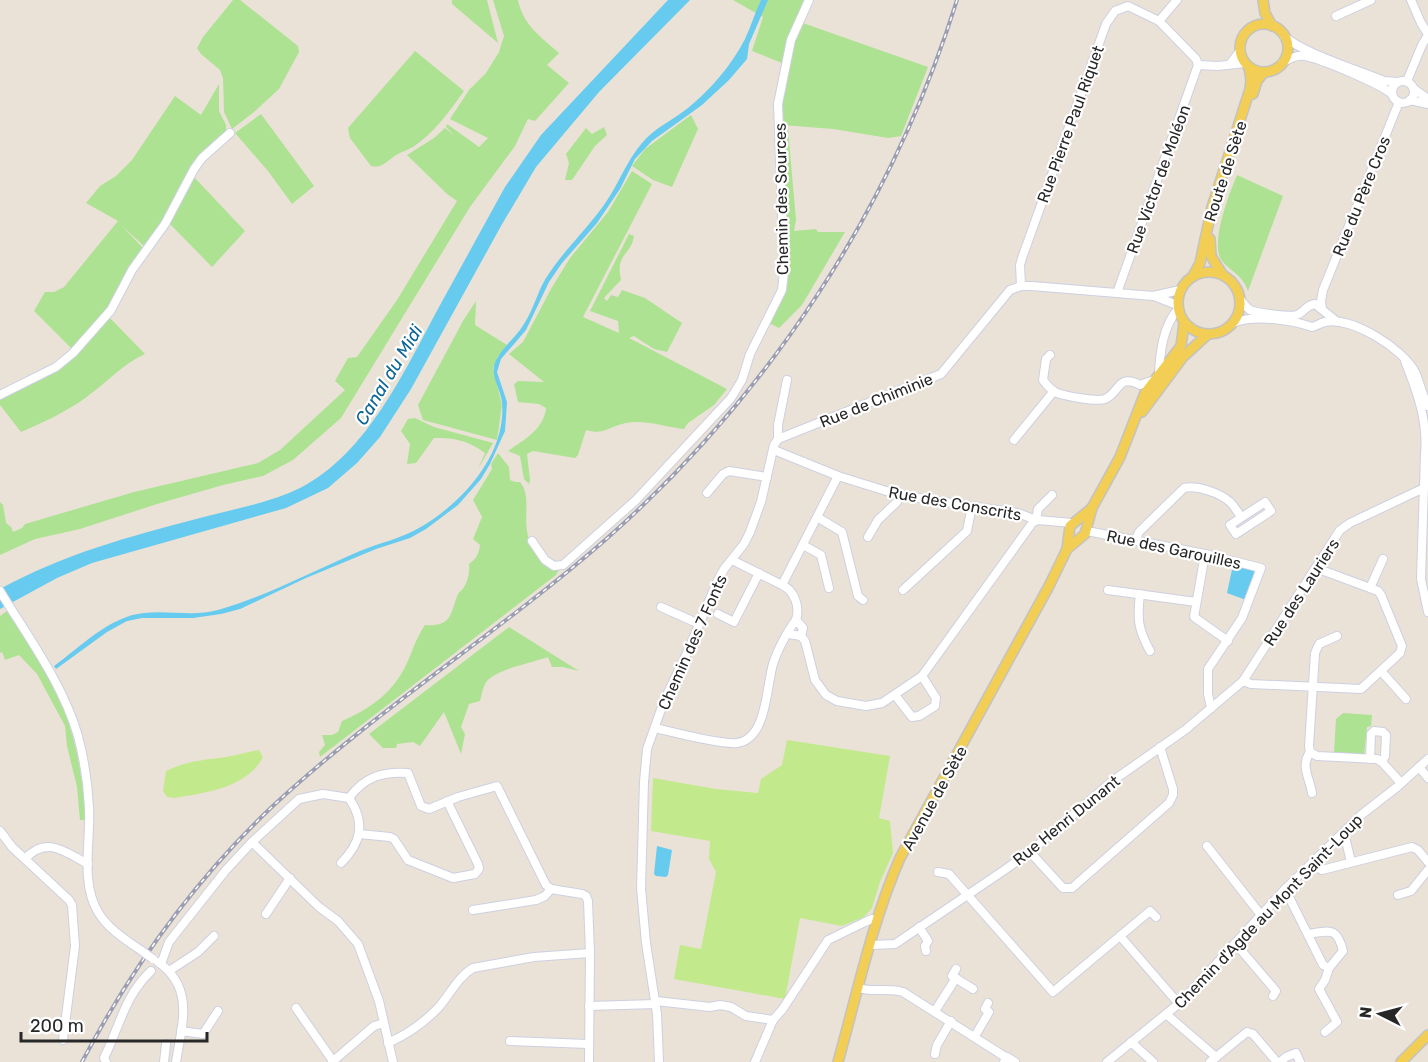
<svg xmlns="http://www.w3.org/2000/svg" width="1428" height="1062" viewBox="0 0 1428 1062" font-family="Rubik,sans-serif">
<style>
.green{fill:#ade292}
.pitch{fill:#c2ea8d}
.water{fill:#67caef}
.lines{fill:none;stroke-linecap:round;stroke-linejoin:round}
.minor-casing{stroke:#cdd0e1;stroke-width:10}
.major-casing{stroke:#c3c3c3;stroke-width:12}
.minor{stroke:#fff;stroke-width:8}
.major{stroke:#f2ce54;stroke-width:9}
.rail-casing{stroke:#9b9eb2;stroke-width:4}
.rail{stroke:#fff;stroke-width:1.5;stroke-dasharray:4.5;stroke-linecap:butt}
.minor-bridge-casing{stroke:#cdd0e1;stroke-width:10;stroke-linecap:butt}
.minor-bridge{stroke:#fff;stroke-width:8}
.labels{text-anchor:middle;stroke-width:4.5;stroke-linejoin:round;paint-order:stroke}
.street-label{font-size:16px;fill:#272727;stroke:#fff}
.water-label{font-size:18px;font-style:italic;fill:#0b6596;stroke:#fff}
</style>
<rect width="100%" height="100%" fill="#eae2d7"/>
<g class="green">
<polygon points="233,0 240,0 298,46 299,52 279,89 254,112 232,129 224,112 223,78 220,70 201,54 197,48 203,37"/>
<polygon points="452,0 487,0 498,43 452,4"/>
<path d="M493,0H518C523,25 541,37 559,53L547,65L569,83L535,121L528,119L515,146L470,207L341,418L293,460L263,476L223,485L157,504L80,529L35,539L0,555V502L3,505L6,523L11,527L13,532L22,528L25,524L134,492L258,463L280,450L345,390L335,381L348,358L357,357L397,300L457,201L447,194L407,155L434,138L445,128L455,136L446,127L447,124L479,147L488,138L450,119L469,90L486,73L499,52L504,36Z"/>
<polygon points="733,0 805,0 791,34 782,63 752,51 763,17"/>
<path d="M800,22L928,67L901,136L888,138L833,129L782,125C781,91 789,54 800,22Z"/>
<path d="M415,51L464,91C449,112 435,132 413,147C408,150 401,152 396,155C388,160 382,169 371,166L350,138L348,128Z"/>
<polygon points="219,84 219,111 226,125 226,133 203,152 183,180 162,222 145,247 122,226 144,249 115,299 73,350 34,311 45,292 54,292 64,287 118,221 86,203 100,186 116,176 132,160 175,96 201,115"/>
<polygon points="261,114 314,186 292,204 268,171 235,133"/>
<polygon points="691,115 698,129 672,187 653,180 632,166 645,149"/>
<polygon points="604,127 607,135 595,146 572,180 565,180 569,163 566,154 586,128 592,134"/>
<polygon points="782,129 788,129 796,220 794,231 816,229 818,232 845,232 802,305 779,328 769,323 782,298"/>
<path d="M632,171L652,184L583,317L619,333L618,321L590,311L629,234L634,236C631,256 615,253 621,280L604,298L607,301L611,295L618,297L622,290L645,298L682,323L667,352L654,349L634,336L629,338L727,389L714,405L688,423L684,429C664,427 643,418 622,424C607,428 603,435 586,430L578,455L575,458L533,451L527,454L530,480L529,484L524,479L520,456L508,451C524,440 544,429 546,408L539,404L518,402L514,384L518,381L544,382L509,354L523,342L551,289L570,258L608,212Z"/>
<path d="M1237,175L1283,196L1248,291C1243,276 1233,273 1223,262C1208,247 1230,192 1237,175Z"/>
<polygon points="193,176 245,231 212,267 169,223"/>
<polygon points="476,301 475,325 507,345 498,357 493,368 502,405 497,440 423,420 418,405 463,321"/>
<path d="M108,316L145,354C123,364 107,382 88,396C68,411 44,422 21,432L0,405V397L44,376Z"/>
<path d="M415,418L434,427L493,443L478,469L485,453C467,440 455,438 434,438L416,463L407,464L410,444L401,431L408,419Z"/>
<path d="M498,453L509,467L510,480L515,482H520C535,500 516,529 537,553C544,562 548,567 559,570L556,575L320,757L319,752L325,745L322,735H332L338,732L342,721C370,709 394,692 407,663C414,648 415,640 425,625C453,627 450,613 458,594C460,591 463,589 464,587C468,581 470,571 469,564C476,559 479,554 480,545L473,539L482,517L473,500L492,469L491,464Z"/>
<path d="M7,611C26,641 47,671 61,703C77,740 83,780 86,820H80L77,787L67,746L65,726L37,674L19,655L5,660L2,652L0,653V616Z"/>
<path d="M509,627L579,671L563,667H552L548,657C531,663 502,668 489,679C483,684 482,694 480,701L469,704L461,727L465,734L461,754L444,712L420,746L413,742L397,744L396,748H383L369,734Z"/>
<polygon points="1343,713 1372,715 1371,726 1367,727 1364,755 1334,752 1336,719"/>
</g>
<g class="pitch">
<polygon points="787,740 890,756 879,818 890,821 893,853 880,882 872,908 864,917 842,926 800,918 785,999 674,979 680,945 701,949 716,872 709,859 710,841 651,831 653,778 716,789 758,793 761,779 782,765"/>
<path d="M259,750L263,757C247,788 205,793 174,798L167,797L163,791L166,771C186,761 204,760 226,757C237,755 248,752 259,750Z"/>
</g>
<g class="water">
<path d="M668,0H690L599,92L536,167L501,226L411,389L380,437L357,463L328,488L286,508L92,563L57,578L0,609V589C66,553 128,537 200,518C233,509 270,503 300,488C367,454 405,370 439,307C461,267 483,227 505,187L541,135Z"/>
<path d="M761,0H768L749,44L747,59L729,80L702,105L652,141L635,159L620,189L597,223L562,263L549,282L526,330L501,359L497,372L507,402L505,431L490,464L481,479L458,505L426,529L410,538L376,549L306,578L240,609L221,614L193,618H142L127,621L107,632L56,669L54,666C80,647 110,616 144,613C169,610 193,617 218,610C267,596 313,571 360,551C379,543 400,539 419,528C461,504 507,455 502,402C500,385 487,373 498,357C505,345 517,336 524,324C535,307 538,288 550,272C567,247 589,227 606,202C619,183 627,160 642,143C654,128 673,120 688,108C711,89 731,66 745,39C751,26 755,13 761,0Z"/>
<path d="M1233,565C1242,567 1254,566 1256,576L1246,600L1227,593Z"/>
<polygon points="657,846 672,850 668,875 666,877 656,876 654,874"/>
</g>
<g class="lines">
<g class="minor-casing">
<g id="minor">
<polyline points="1411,0 1421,23 1428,34"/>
<polyline points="1336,16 1371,0"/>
<polyline points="1159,21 1177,0"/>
<path d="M1284,36C1302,53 1358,70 1384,81L1397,82"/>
<path d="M1282,63C1289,59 1296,55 1304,56C1320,58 1380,84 1392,94"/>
<polyline points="1230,64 1240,51"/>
<polyline points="1198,65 1218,66 1245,63"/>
<circle cx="1403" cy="92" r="11"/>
<polyline points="1407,81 1422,45 1428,35"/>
<polyline points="1414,89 1428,99"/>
<polyline points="1410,100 1428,104"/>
<polyline points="1021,286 1020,265 1022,258 1106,24 1115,11 1128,6 1159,21 1196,59 1198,65 1117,293"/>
<polyline points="1154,296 1177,305"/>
<path d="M1240,299C1243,303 1246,307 1250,310C1257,313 1294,318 1299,314C1306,310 1306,305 1315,304L1335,320"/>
<polyline points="1322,309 1321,301 1323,290 1399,102"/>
<path d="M1233,323C1253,314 1292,320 1312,327C1317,326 1320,323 1325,322C1352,316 1403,349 1415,372C1420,383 1422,395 1428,406"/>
<path d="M1050,355L1046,359L1043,380C1046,384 1052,391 1057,393C1066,396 1096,402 1105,399C1120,393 1117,373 1140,385L1154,380"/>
<path d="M1405,361C1417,391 1428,421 1425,454L1421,579L1428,612"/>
<path d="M1159,374C1160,352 1163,326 1178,309"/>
<polyline points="0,395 56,367 73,353 111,310 132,270 165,224 194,169 202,158 230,133"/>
<polyline points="778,439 941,374 1010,290 1021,286 1032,286 1153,296 1180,290"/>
<polyline points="1014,440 1054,391"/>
<polyline points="774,450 838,476 899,495 1018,513 1036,520 1038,509 1052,495"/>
<polyline points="707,493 723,474 729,471 767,477"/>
<polygon points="1265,502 1271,511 1236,534 1230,525"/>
<polyline points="817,517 842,532 858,596 863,600"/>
<polyline points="1087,531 1205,554 1261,568 1242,618 1208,669 1208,694 1211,708"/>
<polyline points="868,537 878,520 897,502 899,495"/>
<polyline points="532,541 545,560 554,566 563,565 636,500 731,398 742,380 750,354 782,290 784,272 778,104 791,40 809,0"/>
<path d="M1135,541L1139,532L1184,488C1197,485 1220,493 1230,502C1234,506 1238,512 1241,517"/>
<polyline points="803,545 821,555 829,588"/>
<polyline points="1205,554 1194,617 1228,641"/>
<polyline points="732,560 782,585 838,476"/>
<path d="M782,585C795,591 800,607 796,620"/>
<polyline points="1370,588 1383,559"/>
<polyline points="903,590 967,531 972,506"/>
<polyline points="1108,590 1196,602"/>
<path d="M0,591C28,637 63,684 78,736C84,759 88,784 89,808C91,840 80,882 98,912C108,929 126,940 142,951"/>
<path d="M1140,594C1137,619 1138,629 1150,651"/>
<polyline points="661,607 699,624"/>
<polyline points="718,614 734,622 759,573"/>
<polyline points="801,636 805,641 815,680 826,695 837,701 866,706 882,703 922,676 1033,522 1038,520 1072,523"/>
<polyline points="1381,671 1406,699"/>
<polyline points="1243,681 1251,684 1361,689 1400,653 1402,646 1381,595 1378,591 1316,568"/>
<polyline points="895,695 912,717 919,716 935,706 936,698 922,676"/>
<path d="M655,728C672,732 721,745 737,743C767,739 766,688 773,664C777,651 788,630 796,620L803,628L801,636L789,634"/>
<polyline points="1310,752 1317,756 1377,759 1382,762 1401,783"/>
<polyline points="1370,759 1371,734 1374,731 1383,732 1386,735 1385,756 1382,762"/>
<polyline points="1419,767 1428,778"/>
<path d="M1312,793C1310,778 1300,767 1310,752L1309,746L1315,653L1319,644L1337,636"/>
<polyline points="0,831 12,847 69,900 72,905 75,946 63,1040"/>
<polyline points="359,834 390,837 394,839 408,860 453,878 475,874 479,869 478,864 447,801"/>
<polyline points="1342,834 1346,841 1351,862"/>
<polyline points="252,842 319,907 338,921 358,944 379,1001 393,1062"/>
<polyline points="1207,846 1261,915"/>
<polyline points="1030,852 1063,888 1072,888 1169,803 1173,795 1173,789 1160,747"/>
<path d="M25,859C46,835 65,852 88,864"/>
<path d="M341,863C361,843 366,823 349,798"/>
<polyline points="1311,864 1322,870 1412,847 1418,850 1428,862"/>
<polyline points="938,872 949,874 1053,992 1150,911 1156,917"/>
<path d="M1285,889L1323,965L1329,968L1343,951C1337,926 1329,931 1308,934"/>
<polyline points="1398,895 1411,891 1428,870"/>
<polyline points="473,910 536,900 545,896 551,889"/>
<polyline points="266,914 290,878"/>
<polyline points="919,927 928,941 925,946 926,951"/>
<polyline points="1120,936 1179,1004"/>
<polyline points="1235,943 1276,991 1273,996"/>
<polyline points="870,945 895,944 1003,871 1030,852 1111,782 1185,730 1243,681 1340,530 1350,523 1424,488"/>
<path d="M158,962C195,988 182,1024 176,1062"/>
<path d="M161,964L169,942L226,870L252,842L299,799L323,794L349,798C364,777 383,771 408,773L421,806L429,809L458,797L497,786L546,885L551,889L582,894L586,896L588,901L590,953L589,1062"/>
<polyline points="956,969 952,976 973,989"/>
<polyline points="169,971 198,952 214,936"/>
<path d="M859,988C874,993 888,987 903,992L1007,1058"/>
<polyline points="656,1001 710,1007 720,1005 731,1007 746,1016 773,1020"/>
<polyline points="589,1006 656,1004"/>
<polyline points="296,1008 333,1061"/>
<polyline points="935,1011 956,978"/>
<polyline points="1166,1014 1216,1057"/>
<polyline points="181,1031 203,1034 218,1011"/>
<polyline points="1325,1032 1337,1022 1319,989 1325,980 1329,968"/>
<polyline points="975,1036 989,1012 985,1009 988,1003"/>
<polyline points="510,1041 588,1044"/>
<polyline points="1131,1042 1153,1062"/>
<path d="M388,1043C408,1034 424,1023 439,1007C450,994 458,977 473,968L534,957L590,953"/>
<polyline points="935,1054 937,1045 951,1021"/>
<path d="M106,1062L104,1058C119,1028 125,995 151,971"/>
<polyline points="164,1062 166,1044"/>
<polyline points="332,1062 374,1026 384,1023"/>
<polyline points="659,1062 657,1014 646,943 641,888 644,782 647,749 664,701 687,653 717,582 724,569 744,544 750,532 761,502 774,445 778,439 778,425 787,380"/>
<polyline points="755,1062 773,1020 782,1010 828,940 865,922 872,919 877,920"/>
<polyline points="1004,1062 1007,1057 1015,1062"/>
<polyline points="1107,1062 1182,1001 1285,889 1361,815 1397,787 1428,759"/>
<polyline points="1210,1062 1247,1032 1253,1034 1277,1062"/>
<polyline points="1280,1062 1286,1057 1296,1053 1300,1062"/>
</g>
</g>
<g class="major-casing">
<g id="major">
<polyline points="1263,0 1265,13 1272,26"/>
<circle cx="1264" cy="48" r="24"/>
<polyline points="1253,94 1257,81 1264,72"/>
<polyline points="1210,239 1211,256 1222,274"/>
<circle cx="1209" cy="303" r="31"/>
<polyline points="1194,274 1200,263 1212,207 1250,89 1251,80 1249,67"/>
<polyline points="1142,412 1183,357 1208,334"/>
<polyline points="1067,549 1085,534 1092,508 1120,457 1145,393 1181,346 1184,323"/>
<path d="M838,1062C857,994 872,922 900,858L1049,586L1067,549L1070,526L1092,508"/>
<polyline points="1401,1062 1428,1035"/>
</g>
</g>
<use href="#minor" class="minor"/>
<use href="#major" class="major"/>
<g class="rail-casing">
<path id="rail" d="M82,1062C132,967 196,878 275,804C378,709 498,633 604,541C768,397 892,208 957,0"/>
</g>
<use href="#rail" class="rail"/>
<g class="minor-bridge-casing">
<polyline id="minor-bridge" points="142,951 153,959"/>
</g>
<use href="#minor-bridge" class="minor-bridge"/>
</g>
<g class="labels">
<g class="street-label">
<text transform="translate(1070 124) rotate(-70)" y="6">Rue Pierre Paul Riquet</text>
<text transform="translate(1225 171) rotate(-72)" y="6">Route de Sète</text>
<text transform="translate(1158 179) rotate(-70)" y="6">Rue Victor de Moléon</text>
<text transform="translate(1361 196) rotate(-68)" y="6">Rue du Père Cros</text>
<text transform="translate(781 199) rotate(-91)" y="6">Chemin des Sources</text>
<text transform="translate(876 400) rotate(-22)" y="6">Rue de Chiminie</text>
<text transform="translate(955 503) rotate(10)" y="6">Rue des Conscrits</text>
<text transform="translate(1174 549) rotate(12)" y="6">Rue des Garouilles</text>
<text transform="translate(1301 592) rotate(-57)" y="6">Rue des Lauriers</text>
<text transform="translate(692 642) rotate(-66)" y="6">Chemin des 7 Fonts</text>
<text transform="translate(934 798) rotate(-61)" y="6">Avenue de Sète</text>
<text transform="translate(1066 820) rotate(-39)" y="6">Rue Henri Dunant</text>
<text transform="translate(1268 911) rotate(-46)" y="6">Chemin d'Agde au Mont Saint-Loup</text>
</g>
<g class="water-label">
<text transform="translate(389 375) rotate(-59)" y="6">Canal du Midi</text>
</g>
</g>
<g transform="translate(1380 1014) rotate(276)" stroke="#ffffff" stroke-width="4.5" paint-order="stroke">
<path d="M0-4.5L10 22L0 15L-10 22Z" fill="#272727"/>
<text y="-9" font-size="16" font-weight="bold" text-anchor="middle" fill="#272727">N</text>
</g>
<path d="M21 1032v9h186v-9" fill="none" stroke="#272727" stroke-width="3"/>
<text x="30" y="1032" font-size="18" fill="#272727" stroke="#ffffff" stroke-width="4.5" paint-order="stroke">200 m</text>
</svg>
